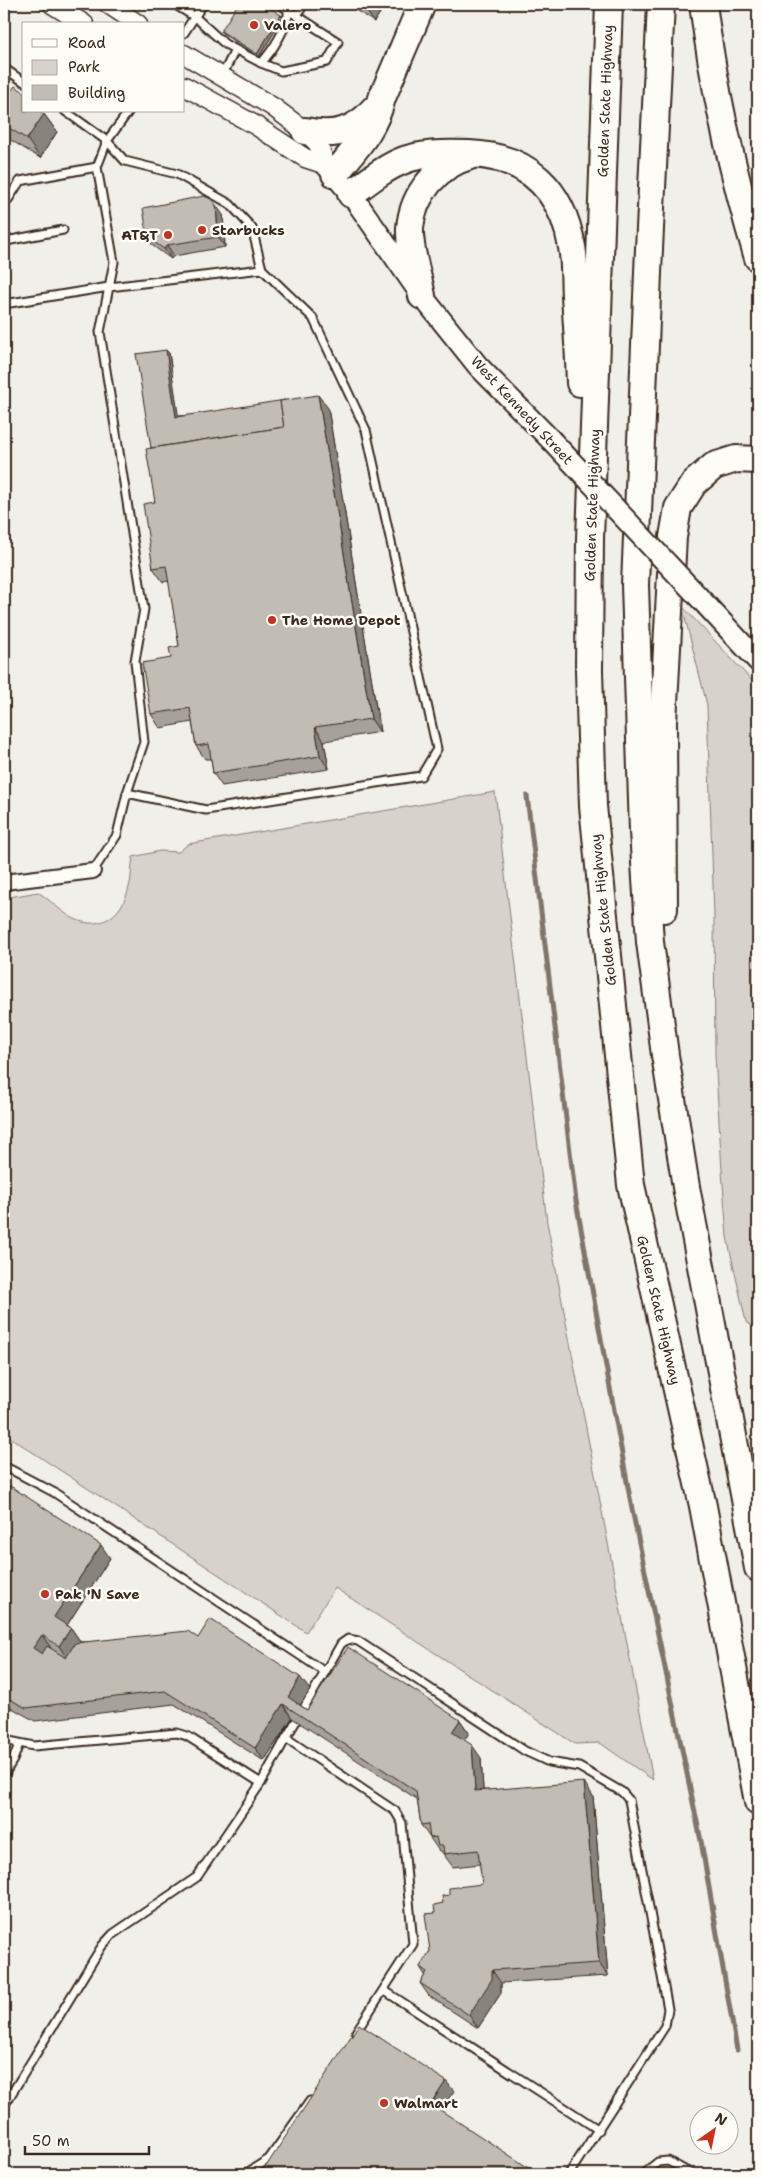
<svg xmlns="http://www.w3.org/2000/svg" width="762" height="2178" viewBox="0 0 762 2178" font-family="'Shantell Sans',sans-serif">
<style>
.green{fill:#d7d2cc;stroke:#897e75}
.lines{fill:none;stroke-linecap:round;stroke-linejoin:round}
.stream{stroke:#80746b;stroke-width:5}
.service-casing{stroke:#3b2a1e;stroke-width:11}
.minor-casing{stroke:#3b2a1e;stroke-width:18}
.tertiary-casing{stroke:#3b2a1e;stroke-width:21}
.secondary-casing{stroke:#3b2a1e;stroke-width:24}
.motorway-casing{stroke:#3b2a1e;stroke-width:30}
.service{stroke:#fdfcf7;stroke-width:7}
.minor{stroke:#fdfcf7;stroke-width:14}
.tertiary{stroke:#fdfcf7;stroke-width:18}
.secondary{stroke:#fdfcf7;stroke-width:20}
.motorway{stroke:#fdfcf7;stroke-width:26}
.secondary-bridge-casing{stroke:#3b2a1e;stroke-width:24;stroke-linecap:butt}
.secondary-bridge{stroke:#fdfcf7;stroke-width:20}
.wall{fill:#a6a29b;stroke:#3b2a1e}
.shaded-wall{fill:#87847e;stroke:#3b2a1e}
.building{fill:#c1bcb4;stroke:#3b2a1e}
.poi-dot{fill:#c8321e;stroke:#fdfcf7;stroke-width:2}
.labels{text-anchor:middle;stroke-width:5;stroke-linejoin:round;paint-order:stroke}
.poi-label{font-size:14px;font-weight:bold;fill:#3b2a1e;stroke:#fdfcf7;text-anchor:start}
.street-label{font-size:14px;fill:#3b2a1e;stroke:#fdfcf7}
</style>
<rect width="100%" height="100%" fill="#f1efea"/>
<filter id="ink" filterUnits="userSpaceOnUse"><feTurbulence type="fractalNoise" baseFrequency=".02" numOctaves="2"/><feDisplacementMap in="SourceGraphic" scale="10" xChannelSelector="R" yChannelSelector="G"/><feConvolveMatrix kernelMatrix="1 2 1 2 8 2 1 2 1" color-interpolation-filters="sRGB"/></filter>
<g filter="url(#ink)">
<g class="green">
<polygon points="682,606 758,687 758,1330 746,1322 727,1237 722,1171 715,1055 714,917 707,705"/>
<path d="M495,792L547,1222L653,1780L600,1743L575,1744L335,1588L306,1632L11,1438L4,1436V898L38,892C49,899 58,909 69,916C97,933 122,918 129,887C132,878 131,867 133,857L160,851L179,852L188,844Z"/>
</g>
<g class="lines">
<polyline class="stream" points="527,796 576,1201 632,1509 701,1841 737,2050"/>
<g class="service-casing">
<g id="service">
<path d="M174,4L195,17L225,44L261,63C271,53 290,24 288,10L280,4"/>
<polyline points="297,15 304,4"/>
<polyline points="184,33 203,4"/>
<polyline points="261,63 281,71 327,62 338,42 288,10"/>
<polyline points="4,68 24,82"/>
<polyline points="222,76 235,50"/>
<polyline points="65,111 107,141 125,161 177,174 230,204 252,228 262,269"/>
<polyline points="4,206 20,181 97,167"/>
<polyline points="4,236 6,241 63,230"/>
<polyline points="4,304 109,287 262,269 313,318 366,430 437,749 421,776 206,810 127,793 144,742 135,661 144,609 100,332 114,262 97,167 107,141 129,111"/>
<polyline points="93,871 117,835 127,793"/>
<polyline points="4,1466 55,1493 325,1672 341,1644 348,1639 358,1641 525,1751 549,1762 579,1767 622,1792 629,1800 668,2009 665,2026 569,2174"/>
<polyline points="4,1738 9,1741 34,1746 177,1733 187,1736 261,1783"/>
<polyline points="286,1738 325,1672"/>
<polyline points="4,1775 13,1760 19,1744"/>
<polyline points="385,1991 599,2130"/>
<polyline points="4,2106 102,1946 113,1934 197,1877 261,1783 286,1738 395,1811 402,1823 413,1944 356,2032"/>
<polyline points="245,2174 269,2159 310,2101"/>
<polyline points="643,2174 658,2162 668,2161 692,2174"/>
</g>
</g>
<g class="minor-casing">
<polyline id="minor" points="4,882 93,871"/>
</g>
<g class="tertiary-casing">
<g id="tertiary">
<polyline points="52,4 84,24"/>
<polyline points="108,4 138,24"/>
<polyline points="184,54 273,107 305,131 318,144 326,165"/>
<polyline points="184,86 255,125 305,158 326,165"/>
</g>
</g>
<g class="secondary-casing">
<g id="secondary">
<polyline points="326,165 351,194 422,296 478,366 551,440"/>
<polyline points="708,607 758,661"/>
</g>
</g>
<g class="motorway-casing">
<g id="motorway">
<polyline points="609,4 590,539 589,670 593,806 631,1185 703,1506 758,1802"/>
<polyline points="661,4 649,249 635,585 643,831 650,942 665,1055 686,1187 758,1568"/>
<path d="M703,4C714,89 733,175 758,258"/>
<path d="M305,131C332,137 355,132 373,110"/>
<path d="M335,174C354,150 375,129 382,98L422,4"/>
<path d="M351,194C398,158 409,152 469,154C528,156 562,189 572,247C575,263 574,280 575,296C577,325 579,354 580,383"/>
<path d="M422,296C418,274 409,250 410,228C413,193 438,165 470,156"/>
<polyline points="664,909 663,722 673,537 678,508 694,483 714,466 736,459 758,460"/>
</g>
</g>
<use href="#service" class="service"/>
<use href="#minor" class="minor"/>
<use href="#tertiary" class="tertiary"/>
<use href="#secondary" class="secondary"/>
<use href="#motorway" class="motorway"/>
<g class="secondary-bridge-casing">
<polyline id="secondary-bridge" points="551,440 708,607"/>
</g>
<use href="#secondary-bridge" class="secondary-bridge"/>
</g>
<g class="wall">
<polygon points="346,4 386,4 374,22"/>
<polygon points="281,15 283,18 259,57 223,34 221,31"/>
<polygon points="4,86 24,111 44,114 57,132 40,158 4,136"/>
<polygon points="223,215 225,247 174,256 171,259 153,246 145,236"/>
<polygon points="166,350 169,353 178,416 328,408 380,732 324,741 329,769 222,786 213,773 211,759 205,759 196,746 192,722 160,728 151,714 171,658 179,646 169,581 163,582 153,568 155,502 151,448"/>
<polygon points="4,1482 110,1558 67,1625 71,1628 80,1641 79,1642 198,1638 310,1690 300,1705 307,1710 460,1720 469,1733 464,1740 481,1758 483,1790 593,1796 608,1976 501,1983 501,1993 478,2028 429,1996 420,1983 425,1975 420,1967 430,1951 435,1913 449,1895 482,1884 480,1864 453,1867 441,1851 439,1851 421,1825 417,1799 292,1718 264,1761 174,1704 35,1721 12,1708 6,1717 4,1716"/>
</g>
<g class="shaded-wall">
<polygon points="373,4 386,4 374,22 367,12"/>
<polygon points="281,15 283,18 259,57 257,54"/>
<polygon points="44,114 57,132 40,158 27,139"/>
<polygon points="216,205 223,215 225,247 218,237"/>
<polygon points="167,245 174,256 171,259 164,249"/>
<polygon points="166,350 169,353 179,420 176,417"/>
<polygon points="318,395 328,408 380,732 371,719"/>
<polygon points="315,727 324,741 329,769 320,756"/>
<polygon points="101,1545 110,1558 64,1630 54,1617"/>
<polygon points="71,1628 80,1641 68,1660 59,1646"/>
<polygon points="42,1635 51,1648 42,1662 33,1648"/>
<polygon points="300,1677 310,1690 297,1710 288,1697"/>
<polygon points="4,1697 12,1708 6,1717 4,1714"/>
<polygon points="283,1704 292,1718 264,1761 255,1748"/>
<polygon points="460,1720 469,1733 461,1745 452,1732"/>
<polygon points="472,1745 481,1758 484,1804 475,1791"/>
<polygon points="584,1782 593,1796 608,1976 599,1963"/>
<polygon points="492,1970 501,1983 501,1993 478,2028 469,2015"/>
<polygon points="446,2081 454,2091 438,2114 431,2104"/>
</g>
<g class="building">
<polygon points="238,4 264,4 281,15 257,54 221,31"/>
<polygon points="354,4 373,4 367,12"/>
<polygon points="4,86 11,91 15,86 24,92 24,111 40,111 44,114 27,139 4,125"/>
<polygon points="204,196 211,199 216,205 218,237 167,245 164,249 145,236 147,234 143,208"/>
<polygon points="166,350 176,417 285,400 280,401 284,427 151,448 136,354"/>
<polygon points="318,395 371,719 315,727 320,756 213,773 209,744 196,746 190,708 151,714 142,663 171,658 169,648 179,646 166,566 153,568 143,504 155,502 146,449 284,427 280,401"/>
<polygon points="4,1482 101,1545 54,1617 71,1628 59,1646 42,1635 33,1648 42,1654 47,1646 66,1658 75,1643 188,1631 198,1638 210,1619 300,1677 288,1697 307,1710 348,1647 460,1720 452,1732 472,1745 475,1791 584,1782 599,1963 492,1970 492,1979 469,2015 420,1983 427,1972 420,1967 430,1951 425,1914 435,1913 434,1905 443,1903 442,1896 449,1895 449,1888 482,1884 478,1850 444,1854 443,1846 438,1846 436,1837 430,1838 428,1824 421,1825 416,1791 283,1704 255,1748 165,1691 26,1708 4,1696"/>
<polygon points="359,2024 446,2081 431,2104 535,2172 534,2174 261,2174"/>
</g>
</g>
<g class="poi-dot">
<circle cx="254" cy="25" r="5"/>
<circle cx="202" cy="230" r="5"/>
<circle cx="168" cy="235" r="5"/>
<circle cx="272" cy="620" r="5"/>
<circle cx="45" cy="1594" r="5"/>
<circle cx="384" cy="2103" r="5"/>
</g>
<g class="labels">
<g class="poi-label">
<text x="264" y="30">Valero</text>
<text x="212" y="235">Starbucks</text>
<text x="158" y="240" text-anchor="end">AT&amp;T</text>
<text x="282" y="625">The Home Depot</text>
<text x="55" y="1599">Pak 'N Save</text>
<text x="394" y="2108">Walmart</text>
</g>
<g class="street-label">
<text transform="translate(605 101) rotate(-88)" y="5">Golden State Highway</text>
<text transform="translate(522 410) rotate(47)" y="5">West Kennedy Street</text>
<text transform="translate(592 505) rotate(-88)" y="5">Golden State Highway</text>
<text transform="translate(603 910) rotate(-96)" y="5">Golden State Highway</text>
<text transform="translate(659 1310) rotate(77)" y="5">Golden State Highway</text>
</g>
</g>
<rect width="762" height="2178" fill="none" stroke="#fdfcf7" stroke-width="20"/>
<rect x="10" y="10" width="742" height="2158" fill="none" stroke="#3b2a1e" stroke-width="2" filter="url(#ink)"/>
<rect x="22" y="22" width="162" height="90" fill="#fdfcf7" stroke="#afa8a0"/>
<rect x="32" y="39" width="25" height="8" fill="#fdfcf7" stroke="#afa8a0"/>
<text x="68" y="48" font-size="15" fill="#3b2a1e">Road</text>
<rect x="32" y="60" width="25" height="15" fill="#d7d2cc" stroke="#afa8a0"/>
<text x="68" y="72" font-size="15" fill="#3b2a1e">Park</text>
<rect x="32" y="85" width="25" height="15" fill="#c1bcb4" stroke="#afa8a0"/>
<text x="68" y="98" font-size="15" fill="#3b2a1e">Building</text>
<g transform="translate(714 2130) rotate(33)"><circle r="24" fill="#fdfcf7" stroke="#afa8a0"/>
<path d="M0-4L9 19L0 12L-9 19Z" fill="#c8321e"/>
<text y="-8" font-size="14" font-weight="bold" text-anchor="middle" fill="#3b2a1e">N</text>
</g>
<path d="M25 2146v8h124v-8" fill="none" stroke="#3b2a1e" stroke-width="2.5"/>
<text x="32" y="2146" font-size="15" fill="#3b2a1e" stroke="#fdfcf7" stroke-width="4" paint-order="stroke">50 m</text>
</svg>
